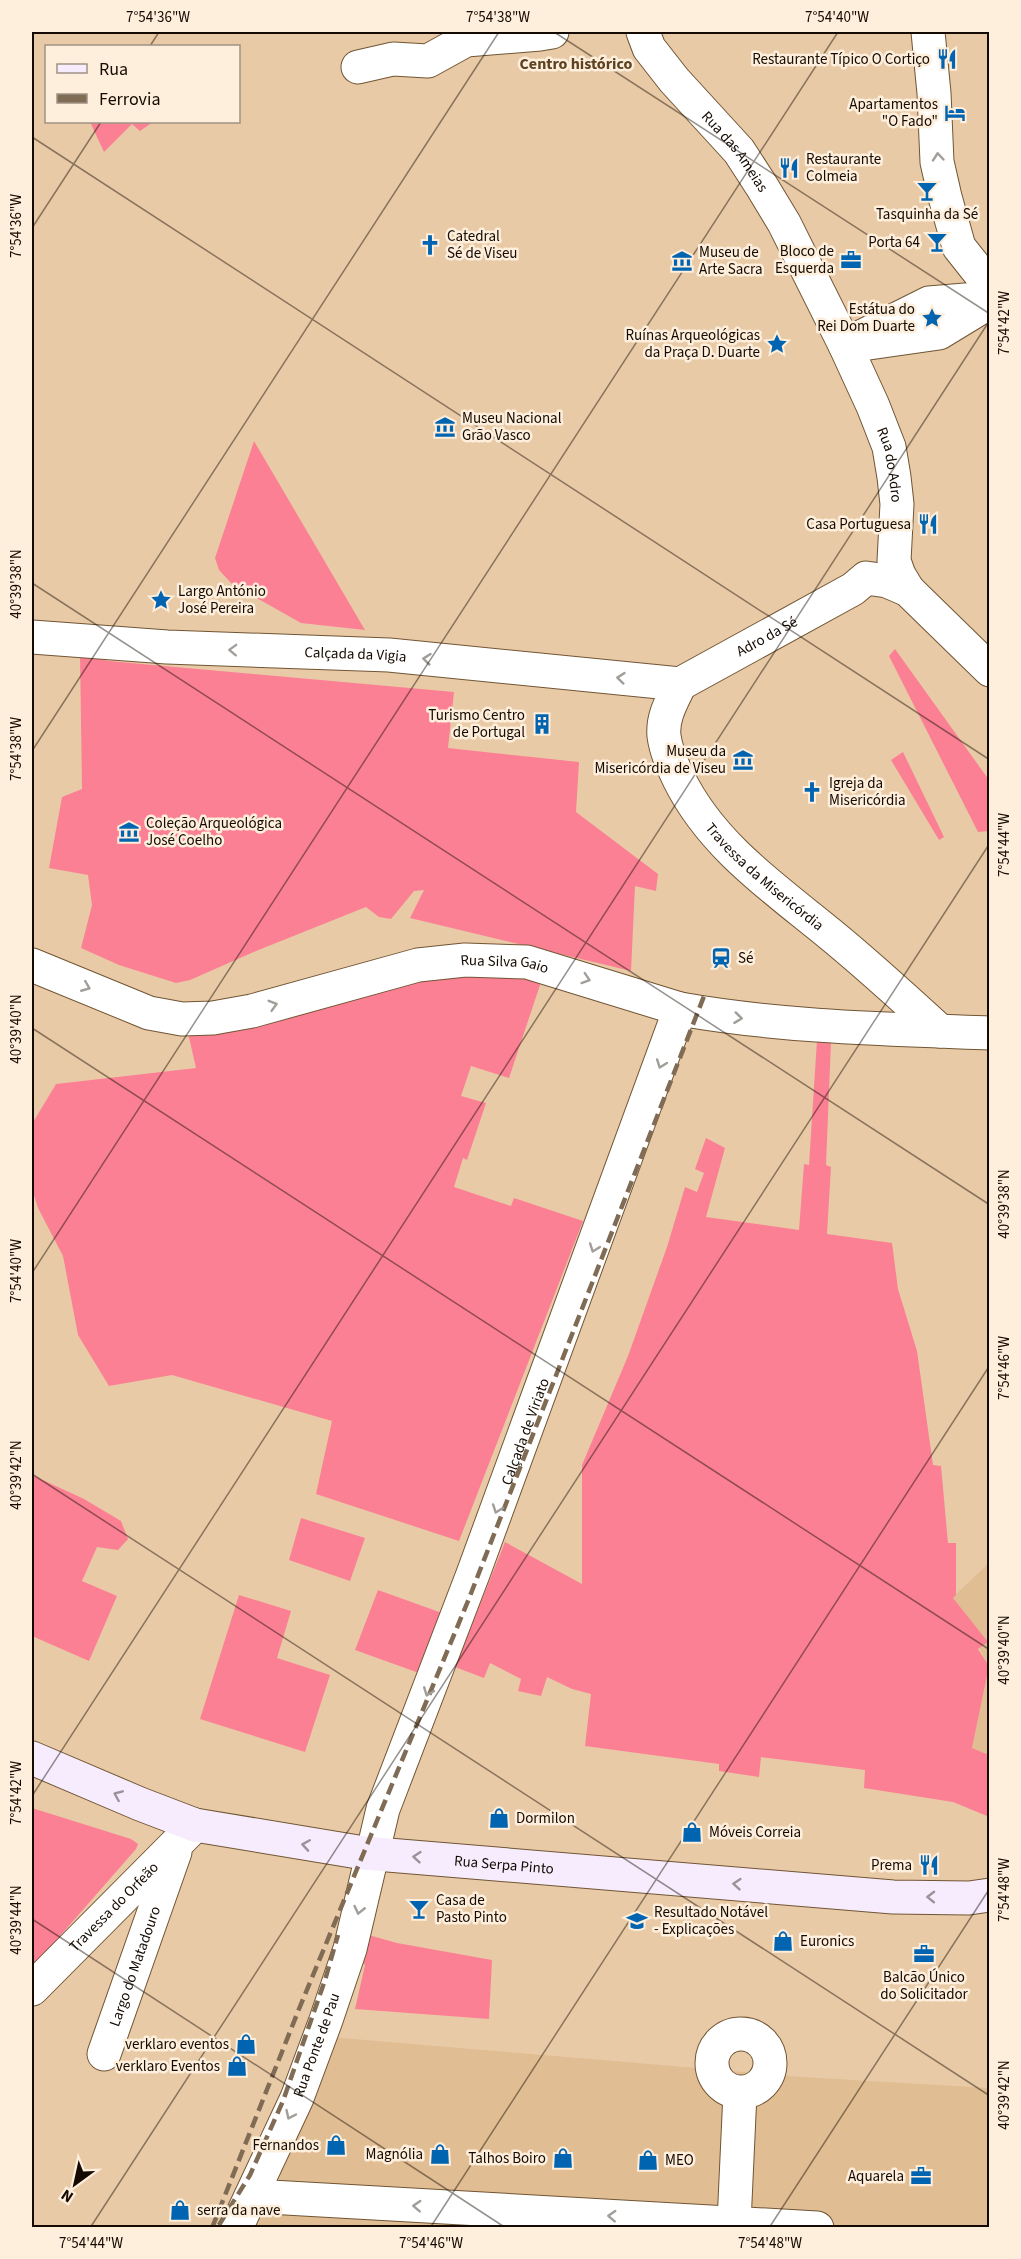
<svg xmlns="http://www.w3.org/2000/svg" width="1021" height="2259" viewBox="0 0 1021 2259" font-family="'Source Sans 3',sans-serif">
<style>
.built{fill:#e1bd93}
.green{fill:#fb8094}
.lines{fill:none;stroke-linecap:round;stroke-linejoin:round}
.street-casing{stroke:#705534;stroke-width:35}
.secondary-casing{stroke:#705534;stroke-width:35}
.street{stroke:#fff;stroke-width:33}
.secondary{stroke:#f7ecfe;stroke-width:33}
.rail{stroke:#806b54;stroke-width:4.5;stroke-dasharray:12 6;stroke-linecap:butt}
.oneway{stroke:#a19d99}
.oneway2{stroke:#9c9299}
.ticks{fill:none;stroke:#140a01;stroke-width:1.5;stroke-opacity:0.45}
.labels{text-anchor:middle;stroke-width:5;stroke-linejoin:round;paint-order:stroke}
.poi-label{font-size:15px;fill:#140a01;stroke:#feeedc;text-anchor:end}
.street-label{font-size:15px;fill:#140a01;stroke:#feeedc}
.neighbourhood-label{font-size:16px;font-weight:bold;fill:#5c4221;stroke:#feeedc}
.neatline{fill:none;stroke:#140a01;stroke-width:2}
.ticks-label{font-size:15px;text-anchor:middle;fill:#140a01}
</style>
<rect width="100%" height="100%" fill="#e9caa6"/>
<g class="built">
<polygon points="989,1563 989,1755 972,1748 989,1666 952,1598"/>
<polygon points="330,2037 803,2077 989,2088 989,2227 248,2228"/>
</g>
<g class="green">
<polygon points="90,122 153,122 140,131 132,124 104,152"/>
<polygon points="254,441 365,630 301,623 232,584 219,570 215,558"/>
<polygon points="895,649 989,780 989,833 989,831 978,832 889,656"/>
<polygon points="80,655 109,661 454,692 448,748 579,762 576,812 658,874 656,891 635,886 631,971 410,918 424,890 414,891 391,919 379,917 366,907 256,951 190,980 176,983 119,965 81,948 92,905 88,875 49,868 62,797 82,789"/>
<polygon points="903,752 944,837 939,840 891,760"/>
<polygon points="445,971 542,979 509,1078 471,1066 461,1096 486,1103 467,1160 463,1158 454,1187 511,1206 514,1198 583,1221 459,1541 316,1494 332,1421 172,1375 109,1386 78,1335 63,1256 38,1208 32,1189 32,1124 56,1084 196,1068 188,1033"/>
<polygon points="817,1040 831,1042 826,1165 831,1167 827,1234 892,1243 898,1289 917,1351 933,1465 941,1466 948,1543 956,1543 956,1595 953,1598 988,1642 978,1649 989,1666 972,1748 989,1755 990,1808 987,1816 953,1802 864,1788 865,1770 761,1757 759,1777 719,1771 719,1764 585,1746 591,1694 572,1689 547,1677 541,1696 518,1691 521,1679 490,1663 484,1678 455,1667 505,1542 582,1584 582,1465 628,1356 667,1247 685,1187 697,1192 704,1173 695,1169 706,1138 725,1148 706,1217 799,1230 804,1164 809,1165"/>
<polygon points="32,1475 84,1499 121,1521 128,1539 118,1550 97,1547 82,1581 117,1596 89,1661 32,1636"/>
<polygon points="301,1518 365,1538 350,1581 289,1560"/>
<polygon points="378,1590 442,1613 419,1673 355,1650"/>
<polygon points="239,1595 291,1611 277,1658 330,1675 305,1752 200,1719"/>
<polygon points="32,1808 131,1839 138,1844 136,1849 32,1968"/>
<polygon points="365,1934 397,1943 492,1960 489,2019 355,2009 365,1965 358,1959"/>
</g>
<g class="lines">
<g class="street-casing">
<g id="street">
<path id="s1" d="M643,32L649,48L674,80L739,151L761,185L784,223L845,345L873,406L889,447L894,477L897,504L894,561L899,575L908,590"/>
<polyline points="928,32 934,93 937,162 945,197 959,247 990,286"/>
<polyline points="358,67 393,59 428,61 466,40 540,34 552,32"/>
<polyline points="869,343 939,333 990,302"/>
<polyline points="845,345 929,303 990,298"/>
<path id="s2" d="M32,637L167,647L389,655L680,684"/>
<path id="s3" d="M680,684C672,701 662,717 664,736C666,751 672,765 679,779C712,846 774,888 830,934C868,965 904,998 940,1031"/>
<path id="s4" d="M680,684L853,589L866,578L887,581L908,590L990,670"/>
<path id="s5" d="M32,965L149,1013L182,1019L213,1018L252,1011L418,965L465,960L527,962L680,1009C782,1027 886,1029 990,1033"/>
<path id="s6" d="M32,1989L195,1825"/>
<circle cx="741" cy="2063" r="29"/>
<path id="s7" d="M104,2054L175,1852"/>
<polyline points="252,2196 817,2228"/>
<polyline points="734,2223 740,2093"/>
<path id="s8" d="M236,2228L297,2098L326,2020L350,1949L383,1809L473,1574L680,1009"/>
</g>
</g>
<g class="secondary-casing">
<g id="secondary">
<path id="s9" d="M32,1758L140,1804L195,1825L364,1853L893,1897L969,1898L990,1895"/>
</g>
</g>
<use href="#street" class="street"/>
<use href="#secondary" class="secondary"/>
<g class="rail">
<polyline points="219,2225 250,2175 283,2101 325,1980 338,1935"/>
<polyline points="212,2228 299,2009 468,1601 706,991"/>
</g>
</g>
<defs><path id="oneway-chevron" d="M-2-3.5L2.5 0L-2 3.5" fill="none" stroke-width="1.6" stroke-linecap="round" stroke-linejoin="round" transform="scale(1.5)"/></defs>
<g class="oneway">
<use href="#oneway-chevron" transform="translate(938 157) rotate(-95)"/>
<use href="#oneway-chevron" transform="translate(233 650) rotate(-178)"/>
<use href="#oneway-chevron" transform="translate(427 659) rotate(-174)"/>
<use href="#oneway-chevron" transform="translate(621 678) rotate(-174)"/>
<use href="#oneway-chevron" transform="translate(586 979) rotate(18)"/>
<use href="#oneway-chevron" transform="translate(86 987) rotate(22)"/>
<use href="#oneway-chevron" transform="translate(273 1005) rotate(-16)"/>
<use href="#oneway-chevron" transform="translate(738 1018) rotate(7)"/>
<use href="#oneway-chevron" transform="translate(661 1064) rotate(110)"/>
<use href="#oneway-chevron" transform="translate(594 1248) rotate(110)"/>
<use href="#oneway-chevron" transform="translate(497 1509) rotate(110)"/>
<use href="#oneway-chevron" transform="translate(428 1692) rotate(111)"/>
<use href="#oneway-chevron" transform="translate(359 1910) rotate(103)"/>
<use href="#oneway-chevron" transform="translate(290 2115) rotate(115)"/>
<use href="#oneway-chevron" transform="translate(417 2206) rotate(-177)"/>
<use href="#oneway-chevron" transform="translate(612 2216) rotate(-177)"/>
</g>
<g class="oneway2">
<use href="#oneway-chevron" transform="translate(118 1795) rotate(-157)"/>
<use href="#oneway-chevron" transform="translate(306 1845) rotate(-171)"/>
<use href="#oneway-chevron" transform="translate(417 1857) rotate(-175)"/>
<use href="#oneway-chevron" transform="translate(737 1884) rotate(-175)"/>
<use href="#oneway-chevron" transform="translate(931 1897) rotate(-179)"/>
</g>
<path class="ticks" d="M554,32L990,314M150,46L159,32M32,137L990,760M32,228L101,122M32,583L990,1205M32,751L499,32M32,1028L990,1650M32,1273L838,32M32,1474L990,2096M32,1796L990,320M32,1919L506,2228M90,2228L990,843M430,2228L990,1365M769,2228L990,1888"/>
<defs>
<g id="restaurant-bare" transform="scale(1.62)"><path d="M-5-6h1v4h1v-4h1v4h1v-4h1v5L-1.5 .5V6h-2V.5L-5-1ZM5-6V6H3V1.5H1.5Q1.5-4 5-6Z" fill="#0164b0" stroke="#feeedc" stroke-width="2.5" paint-order="stroke"/></g>
<g id="hotel-bare" transform="scale(1.62)"><path d="M-6-4.5h1.5V1H6V5H4.5V3h-9V5H-6ZM-4 0a1.8 1.8 0 1 1 3.6 0ZM.5 0V-2.5h3Q6-2.5 6 0Z" fill="#0164b0" stroke="#feeedc" stroke-width="2.5" paint-order="stroke"/></g>
<g id="bar-bare" transform="scale(1.62)"><path d="M-6-5H6L.8 .8V4.5H3.5V6h-7V4.5H-.8V.8Z" fill="#0164b0" stroke="#feeedc" stroke-width="2.5" paint-order="stroke"/></g>
<g id="church-bare" transform="scale(1.62)"><path d="M-1.2-6h2.4v3.5h3.3v2.4h-3.3V6h-2.4V-.1h-3.3v-2.4h3.3Z" fill="#0164b0" stroke="#feeedc" stroke-width="2.5" paint-order="stroke"/></g>
<g id="office-bare" transform="scale(1.62)"><path d="M-6-3h4V-5.5h4V-3h4V5H-6ZM-1-4.5V-3h2v-1.5ZM-6 0V1H6V0Z" fill="#0164b0" stroke="#feeedc" stroke-width="2.5" paint-order="stroke"/></g>
<g id="museum-bare" transform="scale(1.62)"><path d="M0-6L6-3V-2H-6V-3ZM-5-1h2V3h-2ZM-1-1h2V3h-2ZM3-1h2V3H3ZM-6 4H6V6H-6Z" fill="#0164b0" stroke="#feeedc" stroke-width="2.5" paint-order="stroke"/></g>
<g id="sight-bare" transform="scale(1.62)"><path d="M0-6L1.8-2.2L6-1.7L2.9 1.2L3.7 5.4L0 3.3L-3.7 5.4L-2.9 1.2L-6-1.7L-1.8-2.2Z" fill="#0164b0" stroke="#feeedc" stroke-width="2.5" paint-order="stroke"/></g>
<g id="building-bare" transform="scale(1.62)"><path d="M-4-6H4V6H1V3H-1V6H-4ZM-2.5-4.3h1.7v1.8h-1.7ZM.8-4.3h1.7v1.8H.8ZM-2.5-1h1.7V.8h-1.7ZM.8-1h1.7V.8H.8Z" fill="#0164b0" stroke="#feeedc" stroke-width="2.5" paint-order="stroke"/></g>
<g id="station-bare" transform="scale(1.62)"><path d="M-3-6H3Q5-6 5-4V2Q5 4 3 4L4.5 6H3L1.5 4h-3L-3 6H-4.5L-3 4Q-5 4-5 2V-4Q-5-6-3-6ZM-3.5-4v3h7v-3ZM-3.5 1v1.5H-2V1ZM2 1v1.5H3.5V1Z" fill="#0164b0" stroke="#feeedc" stroke-width="2.5" paint-order="stroke"/></g>
<g id="shop-bare" transform="scale(1.62)"><path d="M-5-2.5h2.3a2.7 3.5 0 0 1 5.4 0H5L5.5 6h-11ZM-1.5-2.5h3a1.5 2.3 0 0 0-3 0Z" fill="#0164b0" stroke="#feeedc" stroke-width="2.5" paint-order="stroke"/></g>
<g id="school-bare" transform="scale(1.62)"><path d="M0-5L7-2L0 1L-7-2ZM-4 1L0 2.5L4 1V4Q0 6-4 4Z" fill="#0164b0" stroke="#feeedc" stroke-width="2.5" paint-order="stroke"/></g>
</defs>
<g fill-rule="evenodd">
<use href="#restaurant-bare" x="947" y="59"/>
<use href="#hotel-bare" x="955" y="113"/>
<use href="#restaurant-bare" x="789" y="168"/>
<use href="#bar-bare" x="927" y="191"/>
<use href="#bar-bare" x="937" y="242"/>
<use href="#church-bare" x="430" y="245"/>
<use href="#office-bare" x="851" y="260"/>
<use href="#museum-bare" x="682" y="261"/>
<use href="#sight-bare" x="932" y="318"/>
<use href="#sight-bare" x="777" y="344"/>
<use href="#museum-bare" x="445" y="427"/>
<use href="#restaurant-bare" x="928" y="524"/>
<use href="#sight-bare" x="161" y="600"/>
<use href="#building-bare" x="542" y="724"/>
<use href="#museum-bare" x="743" y="760"/>
<use href="#church-bare" x="812" y="792"/>
<use href="#museum-bare" x="129" y="832"/>
<use href="#station-bare" x="721" y="958"/>
<use href="#shop-bare" x="499" y="1818"/>
<use href="#shop-bare" x="692" y="1832"/>
<use href="#restaurant-bare" x="929" y="1865"/>
<use href="#bar-bare" x="419" y="1909"/>
<use href="#school-bare" x="637" y="1921"/>
<use href="#shop-bare" x="783" y="1941"/>
<use href="#office-bare" x="924" y="1954"/>
<use href="#shop-bare" x="246" y="2044"/>
<use href="#shop-bare" x="237" y="2066"/>
<use href="#shop-bare" x="336" y="2145"/>
<use href="#shop-bare" x="440" y="2154"/>
<use href="#shop-bare" x="563" y="2158"/>
<use href="#shop-bare" x="648" y="2160"/>
<use href="#office-bare" x="921" y="2176"/>
<use href="#shop-bare" x="180" y="2210"/>
</g>
<g class="labels">
<g class="poi-label">
<text x="930" y="64">Restaurante Típico O Cortiço</text>
<text x="938" y="109">Apartamentos<tspan x="938" dy="17">"O Fado"</tspan></text>
<text x="806" y="164" text-anchor="start">Restaurante<tspan x="806" dy="17">Colmeia</tspan></text>
<text x="927" y="219" text-anchor="middle">Tasquinha da Sé</text>
<text x="447" y="241" text-anchor="start">Catedral<tspan x="447" dy="17">Sé de Viseu</tspan></text>
<text x="920" y="247">Porta 64</text>
<text x="834" y="256">Bloco de<tspan x="834" dy="17">Esquerda</tspan></text>
<text x="699" y="257" text-anchor="start">Museu de<tspan x="699" dy="17">Arte Sacra</tspan></text>
<text x="915" y="314">Estátua do<tspan x="915" dy="17">Rei Dom Duarte</tspan></text>
<text x="760" y="340">Ruínas Arqueológicas<tspan x="760" dy="17">da Praça D. Duarte</tspan></text>
<text x="462" y="423" text-anchor="start">Museu Nacional<tspan x="462" dy="17">Grão Vasco</tspan></text>
<text x="911" y="529">Casa Portuguesa</text>
<text x="178" y="596" text-anchor="start">Largo António<tspan x="178" dy="17">José Pereira</tspan></text>
<text x="525" y="720">Turismo Centro<tspan x="525" dy="17">de Portugal</tspan></text>
<text x="726" y="756">Museu da<tspan x="726" dy="17">Misericórdia de Viseu</tspan></text>
<text x="829" y="788" text-anchor="start">Igreja da<tspan x="829" dy="17">Misericórdia</tspan></text>
<text x="146" y="828" text-anchor="start">Coleção Arqueológica<tspan x="146" dy="17">José Coelho</tspan></text>
<text x="738" y="963" text-anchor="start">Sé</text>
<text x="516" y="1823" text-anchor="start">Dormilon</text>
<text x="709" y="1837" text-anchor="start">Móveis Correia</text>
<text x="912" y="1870">Prema</text>
<text x="436" y="1905" text-anchor="start">Casa de<tspan x="436" dy="17">Pasto Pinto</tspan></text>
<text x="654" y="1917" text-anchor="start">Resultado Notável<tspan x="654" dy="17">- Explicações</tspan></text>
<text x="800" y="1946" text-anchor="start">Euronics</text>
<text x="924" y="1982" text-anchor="middle">Balcão Único<tspan x="924" dy="17">do Solicitador</tspan></text>
<text x="229" y="2049">verklaro eventos</text>
<text x="220" y="2071">verklaro Eventos</text>
<text x="319" y="2150">Fernandos</text>
<text x="423" y="2159">Magnólia</text>
<text x="546" y="2163">Talhos Boiro</text>
<text x="665" y="2165" text-anchor="start">MEO</text>
<text x="904" y="2181">Aquarela</text>
<text x="197" y="2215" text-anchor="start">serra da nave</text>
</g>
<g class="street-label">
<text dy="5" stroke="none"><textPath href="#s1" startOffset="152">Rua das Ameias</textPath></text>
<text dy="5" stroke="none"><textPath href="#s1" startOffset="504">Rua do Adro</textPath></text>
<text dy="5" stroke="none"><textPath href="#s4" startOffset="99">Adro da Sé</textPath></text>
<text dy="5" stroke="none"><textPath href="#s2" startOffset="324">Calçada da Vigia</textPath></text>
<text dy="5" stroke="none"><textPath href="#s3" startOffset="232">Travessa da Misericórdia</textPath></text>
<text dy="5" stroke="none"><textPath href="#s5" startOffset="490">Rua Silva Gaio</textPath></text>
<text dy="5" stroke="none"><textPath href="#s8" startOffset="849">Calçada de Viriato</textPath></text>
<text dy="5" stroke="none"><textPath href="#s9" startOffset="488">Rua Serpa Pinto</textPath></text>
<text dy="5" stroke="none"><textPath href="#s6" startOffset="116">Travessa do Orfeão</textPath></text>
<text dy="5" stroke="none"><textPath href="#s7" startOffset="93">Largo do Matadouro</textPath></text>
<text dy="5" stroke="none"><textPath href="#s8" startOffset="200">Rua Ponte de Pau</textPath></text>
</g>
<g class="neighbourhood-label">
<text x="576" y="69">Centro histórico</text>
</g>
</g>
<rect width="1021" height="2259" fill="none" stroke="#feeedc" stroke-width="66"/>
<rect x="45" y="45" width="195" height="78" fill="#feeedc" stroke="#a09384" stroke-width="1.5"/>
<rect x="57" y="64" width="30" height="9" fill="#f7ecfe" stroke="#a09384" stroke-width="1.5"/>
<text x="99" y="75" font-size="18" fill="#140a01">Rua</text>
<rect x="57" y="94" width="30" height="9" fill="#806b54" stroke="#a09384" stroke-width="1.5"/>
<text x="99" y="105" font-size="18" fill="#140a01">Ferrovia</text>
<g transform="translate(75 2184) rotate(213)" stroke="#feeedc" stroke-width="4.5" paint-order="stroke">
<path d="M0-4.5L10 22L0 15L-10 22Z" fill="#140a01"/>
<text y="-9" font-size="16" font-weight="bold" text-anchor="middle" fill="#140a01">N</text>
</g>
<rect x="33" y="33" width="955" height="2193" class="neatline"/>
<g class="ticks-label">
<text x="158" y="22">7°54'36"W</text>
<text x="498" y="22">7°54'38"W</text>
<text x="837" y="22">7°54'40"W</text>
<text transform="translate(16 226) rotate(-90)" y="5">7°54'36"W</text>
<text transform="translate(1004 323) rotate(-90)" y="5">7°54'42"W</text>
<text transform="translate(16 584) rotate(-90)" y="5">40°39'38"N</text>
<text transform="translate(16 749) rotate(-90)" y="5">7°54'38"W</text>
<text transform="translate(1004 845) rotate(-90)" y="5">7°54'44"W</text>
<text transform="translate(16 1029) rotate(-90)" y="5">40°39'40"N</text>
<text transform="translate(1004 1204) rotate(-90)" y="5">40°39'38"N</text>
<text transform="translate(16 1271) rotate(-90)" y="5">7°54'40"W</text>
<text transform="translate(1004 1368) rotate(-90)" y="5">7°54'46"W</text>
<text transform="translate(16 1475) rotate(-90)" y="5">40°39'42"N</text>
<text transform="translate(1004 1650) rotate(-90)" y="5">40°39'40"N</text>
<text transform="translate(16 1793) rotate(-90)" y="5">7°54'42"W</text>
<text transform="translate(1004 1890) rotate(-90)" y="5">7°54'48"W</text>
<text transform="translate(16 1920) rotate(-90)" y="5">40°39'44"N</text>
<text transform="translate(1004 2095) rotate(-90)" y="5">40°39'42"N</text>
<text x="91" y="2248">7°54'44"W</text>
<text x="431" y="2248">7°54'46"W</text>
<text x="770" y="2248">7°54'48"W</text>
</g>
</svg>
